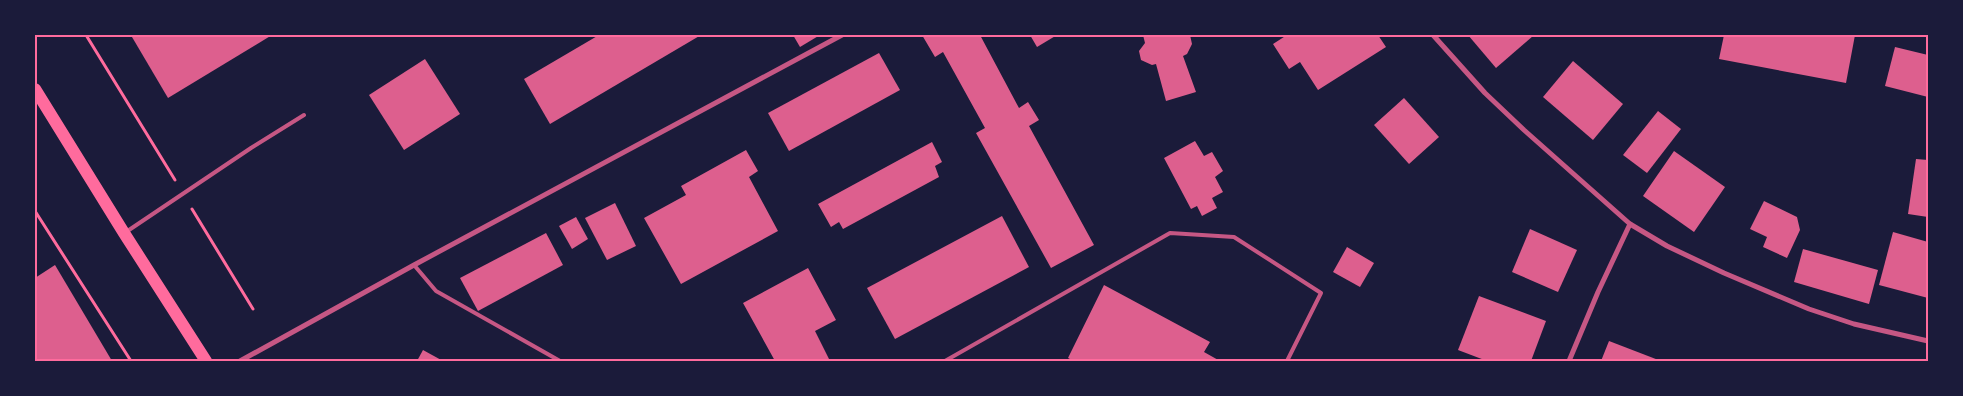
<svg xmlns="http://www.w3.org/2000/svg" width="1963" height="396" viewBox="0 0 1963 396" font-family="'Asap Condensed',sans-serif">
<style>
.building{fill:#dd5f8e}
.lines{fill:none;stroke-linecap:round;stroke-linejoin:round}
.path{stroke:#ff6b9d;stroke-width:3}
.service{stroke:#c65784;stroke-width:4}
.minor{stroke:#c65784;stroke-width:5}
.primary{stroke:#ff6b9d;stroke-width:12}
.neatline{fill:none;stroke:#ff6b9d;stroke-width:2}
</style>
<rect width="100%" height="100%" fill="#1b1b3a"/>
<g class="building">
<polygon points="135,35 272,35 168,98 132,37"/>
<polygon points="599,35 701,35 550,124 524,79"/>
<polygon points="793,35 820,35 800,47"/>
<polygon points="922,35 980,35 1019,108 1028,102 1039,120 1029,126 1094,245 1051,268 976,133 985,128 943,52 935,57"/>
<polygon points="1030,35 1057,35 1037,47"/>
<polygon points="1143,35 1190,35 1192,44 1187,54 1183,56 1196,92 1166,101 1156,64 1152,65 1141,60 1139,51 1145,43"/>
<polygon points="1287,35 1378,35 1386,47 1318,90 1300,62 1289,69 1273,44"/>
<polygon points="1468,35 1532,35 1533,36 1496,68"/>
<polygon points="1724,35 1855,35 1846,83 1719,59"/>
<polygon points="1895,47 1928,55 1928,97 1885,86"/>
<polygon points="879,53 900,90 789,151 768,113"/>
<polygon points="425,59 460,114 404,150 369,95"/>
<polygon points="1573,61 1623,104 1593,140 1543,97"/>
<polygon points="1404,98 1439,137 1409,164 1374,125"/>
<polygon points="1658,111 1681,129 1647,173 1623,155"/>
<polygon points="1195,141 1204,156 1212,152 1223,171 1215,177 1223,192 1212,198 1217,208 1202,216 1197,206 1191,209 1164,158"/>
<polygon points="932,142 942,162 935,166 939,177 843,229 839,222 831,227 818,204"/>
<polygon points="746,150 758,171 749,177 778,231 681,284 644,218 686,195 681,186"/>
<polygon points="1674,151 1725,187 1694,232 1643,196"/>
<polygon points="1916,159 1928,160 1928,217 1908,214"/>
<polygon points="1764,201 1797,217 1800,230 1787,258 1763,247 1767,237 1750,229"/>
<polygon points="615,203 636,246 607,260 585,218"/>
<polygon points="1002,216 1029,267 895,339 867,288"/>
<polygon points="576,217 588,239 572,249 559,226"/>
<polygon points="1530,229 1577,250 1558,292 1512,272"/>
<polygon points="1893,232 1928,242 1928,298 1879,285"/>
<polygon points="546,233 563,265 478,311 460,278"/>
<polygon points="1347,247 1374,263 1360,287 1333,272"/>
<polygon points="1803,249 1878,270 1869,304 1794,282"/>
<polygon points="55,265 112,361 35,361 35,278"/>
<polygon points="808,268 836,320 815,331 830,361 775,361 743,303"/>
<polygon points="1104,285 1210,342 1204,352 1220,361 1074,361 1068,358"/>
<polygon points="1479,296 1546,321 1531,361 1487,361 1458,350"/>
<polygon points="1609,341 1661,361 1601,361"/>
<polygon points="423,350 443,361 417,361"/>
</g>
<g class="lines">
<g class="path">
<polyline points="86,35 175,180"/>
<polyline points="192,209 253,309"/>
<polyline points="35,211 131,361"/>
</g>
<g class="service">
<polyline points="126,232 251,148 304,115"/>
<polyline points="414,265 436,291 560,361"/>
<polyline points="945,361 1170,233 1234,237 1321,293 1287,361"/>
</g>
<g class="minor">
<polyline points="1433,35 1485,93 1524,130 1630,224 1667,246 1724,273 1809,309 1854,324 1928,341"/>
<polyline points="240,361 414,265 842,35"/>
<polyline points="1569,361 1598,292 1630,224"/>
</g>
<polyline class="primary" points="35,89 124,233 206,361"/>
</g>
<rect width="1963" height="396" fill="none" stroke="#1b1b3a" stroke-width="72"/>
<rect x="36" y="36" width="1891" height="324" class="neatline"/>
</svg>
